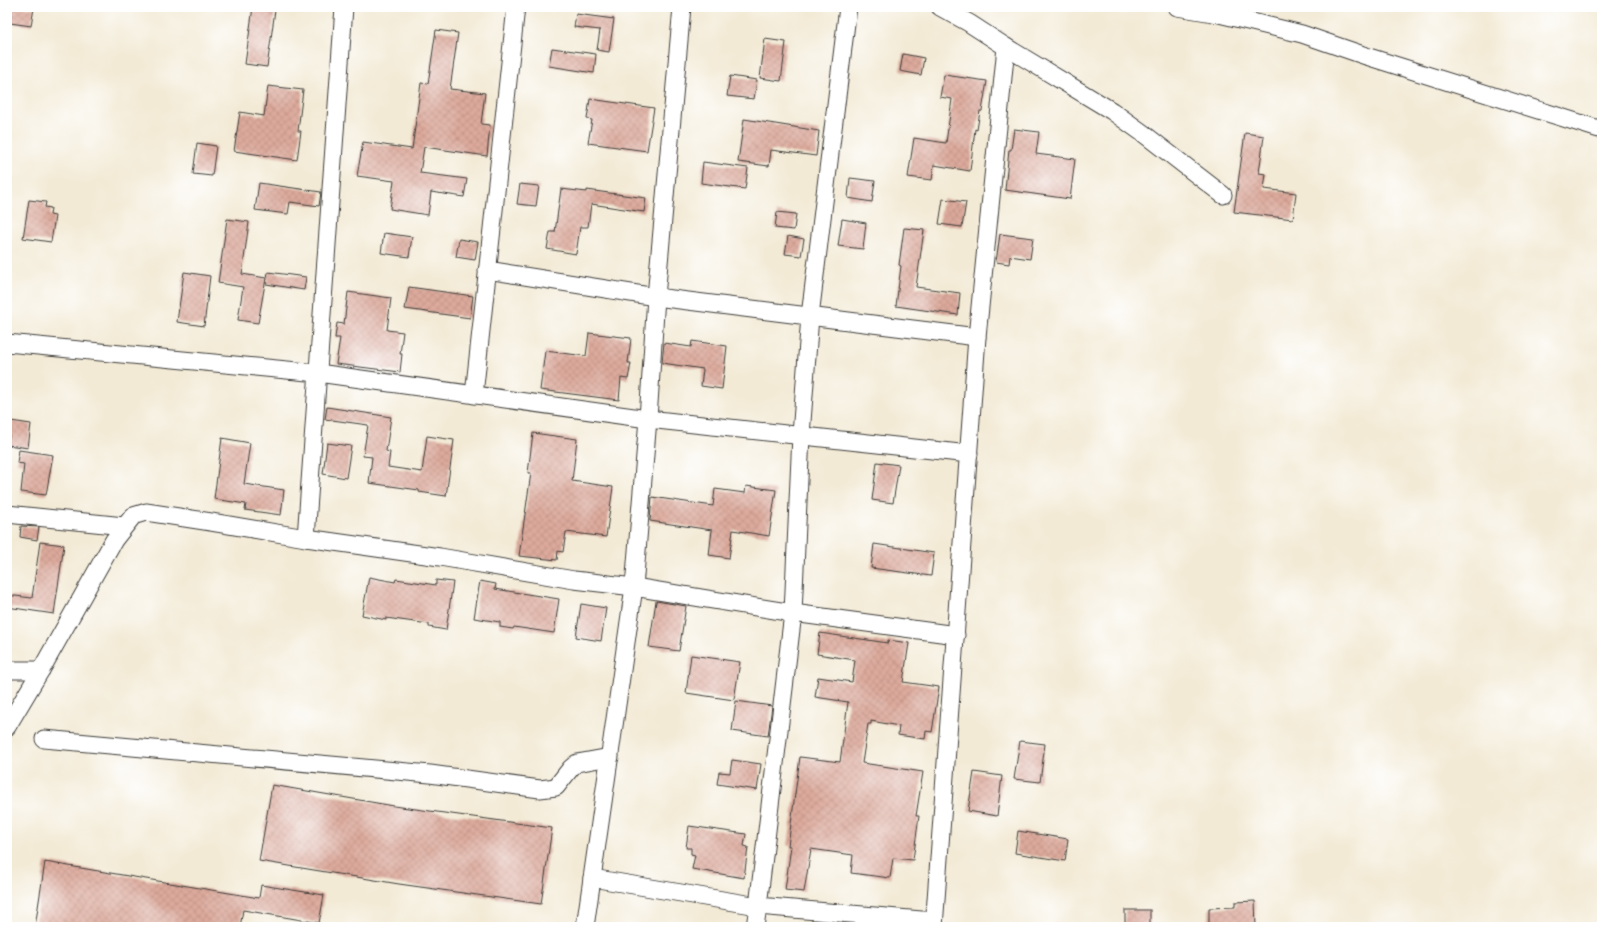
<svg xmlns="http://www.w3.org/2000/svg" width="1609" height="934" viewBox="0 0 1609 934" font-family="'Architects Daughter',sans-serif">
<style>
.building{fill:url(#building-cross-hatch)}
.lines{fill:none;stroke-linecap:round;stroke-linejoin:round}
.minor-casing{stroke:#3c3b38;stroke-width:19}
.minor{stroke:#fff;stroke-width:17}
</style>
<defs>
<pattern id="building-cross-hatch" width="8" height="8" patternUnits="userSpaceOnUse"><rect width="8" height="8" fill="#ddaa9c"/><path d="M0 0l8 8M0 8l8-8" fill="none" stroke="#bd9286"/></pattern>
</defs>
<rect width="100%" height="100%" fill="#fff"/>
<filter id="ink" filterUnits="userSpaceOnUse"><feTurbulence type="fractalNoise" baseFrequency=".025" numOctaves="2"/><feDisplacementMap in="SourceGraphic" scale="8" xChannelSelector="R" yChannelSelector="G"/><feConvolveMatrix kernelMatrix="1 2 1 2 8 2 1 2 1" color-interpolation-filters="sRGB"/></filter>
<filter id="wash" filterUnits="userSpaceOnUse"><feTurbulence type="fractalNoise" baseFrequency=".012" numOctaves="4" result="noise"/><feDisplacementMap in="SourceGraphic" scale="16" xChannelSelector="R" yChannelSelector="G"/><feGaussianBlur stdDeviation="0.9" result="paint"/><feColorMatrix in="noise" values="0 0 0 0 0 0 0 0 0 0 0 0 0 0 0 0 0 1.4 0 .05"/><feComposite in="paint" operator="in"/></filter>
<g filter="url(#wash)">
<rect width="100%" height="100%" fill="#f3ead5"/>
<g id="blocks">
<g class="building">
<polygon points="12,7 34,8 31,26 10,23"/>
<polygon points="253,7 275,10 267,67 245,64"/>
<polygon points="576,14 614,19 609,52 597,50 600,30 574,27"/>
<polygon points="436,30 458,33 450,89 485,93 481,124 490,125 487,156 424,147 420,173 467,179 464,197 431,192 428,215 390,209 394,181 357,176 363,142 412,149 421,83 428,84"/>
<polygon points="765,39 786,42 781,81 760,78"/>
<polygon points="552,48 596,54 594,73 549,66"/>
<polygon points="903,54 924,58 921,75 900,71"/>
<polygon points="944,75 987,81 982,111 980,111 977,130 975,129 970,171 934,165 932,180 908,177 914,138 946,143 952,99 940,97"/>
<polygon points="730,76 757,80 754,99 727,96"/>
<polygon points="268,86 303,90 298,131 301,131 297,160 234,151 240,112 264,116"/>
<polygon points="590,99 654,108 647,151 588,143 592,120 587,119"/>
<polygon points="744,119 819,131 816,156 771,150 769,166 738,162"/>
<polygon points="1014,129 1039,132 1036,154 1075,159 1070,199 1005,190 1009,150 1011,150"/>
<polygon points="1245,133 1264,136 1259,173 1266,174 1264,189 1296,193 1293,219 1234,212"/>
<polygon points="197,143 216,146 212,176 193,174"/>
<polygon points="703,162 748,168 745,189 701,183"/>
<polygon points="850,178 875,181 872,202 848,198"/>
<polygon points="259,183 321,192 319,206 290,202 288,214 255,210"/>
<polygon points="520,184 539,186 536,206 517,204"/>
<polygon points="561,189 587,192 587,190 646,198 644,212 591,204 588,227 580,227 576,254 547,249 550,232 555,232"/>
<polygon points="943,199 966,202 962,227 939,224"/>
<polygon points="29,200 46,202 45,207 51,208 50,215 55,216 51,242 23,238"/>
<polygon points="777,212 796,214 794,230 775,228"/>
<polygon points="227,219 249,222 242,274 266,278 258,323 238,320 243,287 218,283"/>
<polygon points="842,219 866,223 863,249 838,246"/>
<polygon points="904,228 924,230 916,287 960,293 958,315 896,306 901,266 899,265"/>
<polygon points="384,233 412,237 409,257 381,253"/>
<polygon points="1000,234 1033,238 1030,259 1010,256 1009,264 996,262"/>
<polygon points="788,236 804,239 801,256 785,254"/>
<polygon points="459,239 478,242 475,260 456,257"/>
<polygon points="184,272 210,276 204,326 177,322"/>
<polygon points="268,272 306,277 304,290 266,284"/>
<polygon points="409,287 473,296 470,318 405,309"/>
<polygon points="348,292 391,298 387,330 403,332 400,354 402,354 400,372 336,364 340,338 335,338 337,323 344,324"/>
<polygon points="589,333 631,338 628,363 631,363 628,379 621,378 619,400 540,390 545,351 586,356"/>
<polygon points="692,341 727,346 722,389 701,386 703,369 662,363 664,343 691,347"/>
<polygon points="327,407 391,417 386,451 390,452 388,467 422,472 427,436 454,440 446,496 419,492 419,490 369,483 372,457 363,456 368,425 325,419"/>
<polygon points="11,421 31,424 28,448 8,445"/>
<polygon points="533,433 577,439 572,481 613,487 606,537 566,532 563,552 558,551 557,560 519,556 531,473 528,473"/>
<polygon points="222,438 250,443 244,484 284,490 281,515 245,510 246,504 214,499"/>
<polygon points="327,443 351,446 346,478 323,474"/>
<polygon points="19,450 53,455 46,495 21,492 24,464 17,463"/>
<polygon points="877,462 899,465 893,503 872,500"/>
<polygon points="746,486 776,490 769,536 733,530 729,558 709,555 712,530 650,521 652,497 713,506 715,489 745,493"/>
<polygon points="21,526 39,527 37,540 20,537"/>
<polygon points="40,542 64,545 54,614 7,607 7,595 32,598"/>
<polygon points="874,544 934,553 931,576 871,568"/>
<polygon points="369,577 395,582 396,579 436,585 436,580 453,582 446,630 429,627 429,624 386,618 386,620 362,615"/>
<polygon points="480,581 496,584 495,589 559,599 554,633 514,627 513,629 500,627 500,622 474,618"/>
<polygon points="656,601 686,606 679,651 649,647"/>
<polygon points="581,604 606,608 601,641 576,637"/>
<polygon points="820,633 888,643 888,640 909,643 903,682 939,687 932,732 926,731 925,739 898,735 899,726 871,721 871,724 868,724 862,763 923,772 916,816 919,816 913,860 893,858 890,878 851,873 853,855 811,849 804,892 785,890 791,846 788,846 800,757 840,762 848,702 815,697 818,677 852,682 855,660 817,654"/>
<polygon points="691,655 740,662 734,700 686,693"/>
<polygon points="736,701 772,706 768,736 732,731"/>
<polygon points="1020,741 1045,744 1040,782 1014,779"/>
<polygon points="732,760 761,764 757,790 717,784 719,772 730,773"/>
<polygon points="974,772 1002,776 997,816 968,811"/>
<polygon points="272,785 394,806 552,828 541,904 399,884 259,861"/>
<polygon points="689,826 746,834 744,846 748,847 744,878 692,869 695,855 691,854 691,848 686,848"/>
<polygon points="1018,831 1068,839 1065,861 1015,853"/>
<polygon points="45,862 259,898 261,885 324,895 319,923 243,910 240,927 35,927"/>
<polygon points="1255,901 1256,927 1209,927 1209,908 1235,907 1235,902"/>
<rect x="1125" y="910" width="25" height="17"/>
</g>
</g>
</g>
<g filter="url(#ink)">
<use href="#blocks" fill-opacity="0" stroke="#3c3b38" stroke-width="1"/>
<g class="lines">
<g class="minor-casing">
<g id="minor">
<polyline points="940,7 969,23 1006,47 1112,111 1144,134 1223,195"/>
<polyline points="1177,7 1219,14 1302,34 1366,56 1602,130"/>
<polyline points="487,270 656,297 977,337"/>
<polyline points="7,343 318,373 648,419 969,454"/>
<polyline points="474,395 516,7"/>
<polyline points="7,514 124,526"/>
<polyline points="306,538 344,7"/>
<polyline points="7,670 41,670"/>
<polyline points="7,727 41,670 114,540 133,516 146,512 211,522 306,538 440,557 574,580 634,587 793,613 956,635"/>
<polyline points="44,739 430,774 540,789 556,787 571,768 577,763 610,757"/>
<polyline points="592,878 758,906 933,921"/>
<polyline points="585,927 634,587 648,419 656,297 682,7"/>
<polyline points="755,927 758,906 793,613 801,435 810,316 848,7"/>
<polyline points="934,927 977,337 1006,47"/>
</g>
</g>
<use href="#minor" class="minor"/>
</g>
</g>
<rect width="1609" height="934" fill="none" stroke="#fff" stroke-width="24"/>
</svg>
